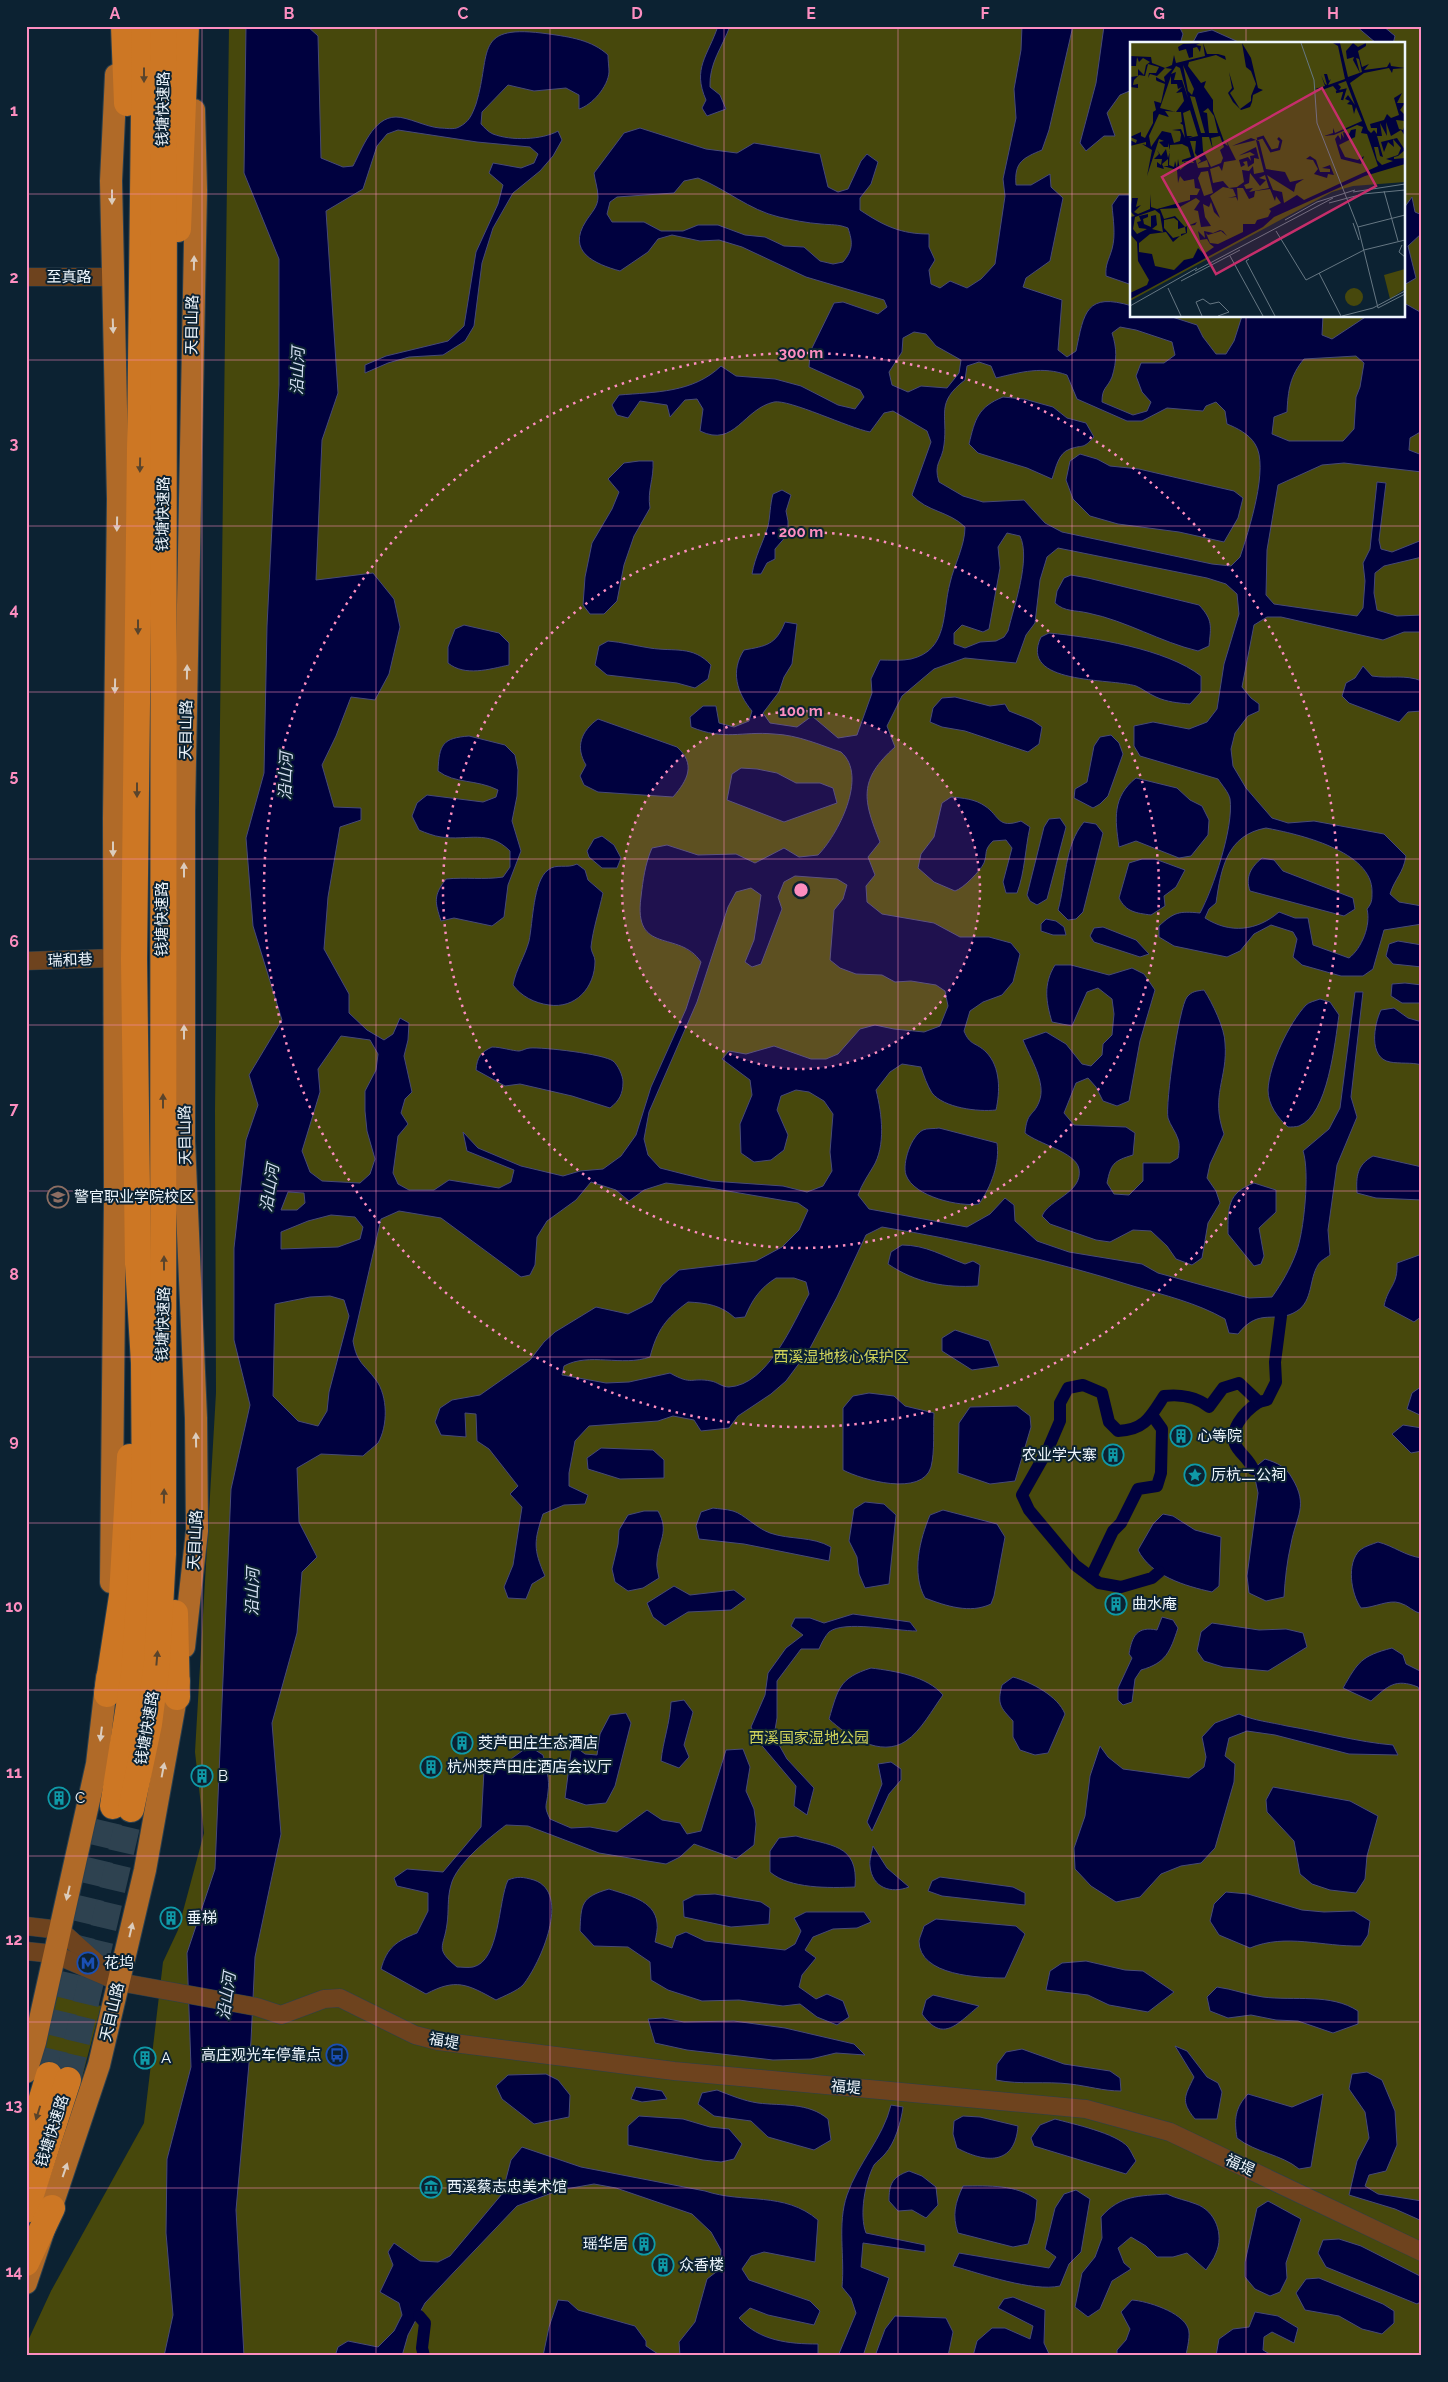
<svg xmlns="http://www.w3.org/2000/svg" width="1448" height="2382" viewBox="0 0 1448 2382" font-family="Raleway,'Noto Sans SC',sans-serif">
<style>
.green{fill:#47480c;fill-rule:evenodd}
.water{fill:#00013f;stroke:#474a78;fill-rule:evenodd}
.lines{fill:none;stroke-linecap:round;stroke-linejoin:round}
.canal{stroke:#00013f;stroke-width:12}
.highway-tunnel{stroke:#2e4250;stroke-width:26;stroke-dasharray:26 13;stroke-linecap:butt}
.minor-casing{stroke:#2c404e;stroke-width:19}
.major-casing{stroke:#2c404e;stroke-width:24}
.highway-casing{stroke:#2c404e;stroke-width:28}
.minor{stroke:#6e431e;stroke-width:18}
.major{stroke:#b06a28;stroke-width:22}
.highway{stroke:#cd7724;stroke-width:26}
.oneway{fill:#59442c}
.oneway2{fill:#dbccbd}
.grid{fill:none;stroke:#fd8ec0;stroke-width:1;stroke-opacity:0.55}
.ring{fill:none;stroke:#fd8ec0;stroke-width:2.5;stroke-dasharray:2.5 5}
.labels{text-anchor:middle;stroke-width:4;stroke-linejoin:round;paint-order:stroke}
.street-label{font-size:15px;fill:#eef6fd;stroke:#0c2232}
.poi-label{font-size:15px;fill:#eef6fd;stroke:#0c2232;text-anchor:start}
.park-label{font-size:15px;fill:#d1d459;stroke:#0c2232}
.water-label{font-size:16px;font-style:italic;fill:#d3def1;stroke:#0c2232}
.inset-river{fill:none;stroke:#00013f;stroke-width:2.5}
.inset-road{fill:none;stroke:#667783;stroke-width:1}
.view{fill:#c62e6b;fill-opacity:0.15;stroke:#c62e6b;stroke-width:2.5}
.inset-edge{fill:none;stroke:#eef6fd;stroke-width:2.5}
.centre{fill:#fd8ec0;stroke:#0c2232;stroke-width:2.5}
.ring-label{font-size:15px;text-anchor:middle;font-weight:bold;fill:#fd8ec0;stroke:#0c2232;stroke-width:4;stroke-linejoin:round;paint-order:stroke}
.neatline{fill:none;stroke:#fd8ec0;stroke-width:2}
.grid-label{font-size:16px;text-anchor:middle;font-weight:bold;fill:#fd8ec0}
</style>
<rect width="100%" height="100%" fill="#0c2232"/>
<g class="green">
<path d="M229,26H1422V2356H26V2345L51,2291L144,2123L163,1962L178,1930L204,1833L195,1752L216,1393L215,1111ZM1132,44H1404V316H1132Z"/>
<polygon points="58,1994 101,2006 81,2081 37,2067"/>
</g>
<g class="water">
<path d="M246,26H307L318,36L321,158L343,167L353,166C362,149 373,117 396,117C408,117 426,127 440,128C445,128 454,130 459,127C469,122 472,115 476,104C492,52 472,23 549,34C570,37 592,40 608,55C608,61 609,67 609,72C608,87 592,105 579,109V95L566,88L534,91L508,85L482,112L481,124C484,127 488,132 493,134C511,141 542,140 558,131L562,140L553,156L540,171L513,193L493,228L482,263L474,326L465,341L443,355L409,357L388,363L365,373V365L386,356L448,341L464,326L476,252L498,204L503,185L489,173L493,163L521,168L534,163L538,154L530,147L477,142L398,130L387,134L377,146L363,189L326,211L338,393L322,440L316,580L373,573L394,599L400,627L389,674L375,700L351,697L336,736L322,765L334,807L361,808V820L340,827L328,897L324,949L349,994V1013L367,1030L384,1040L393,1034L400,1018L409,1023L408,1040L404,1056L412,1092L405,1099L401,1113L408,1124L398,1136L393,1173L398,1184L409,1190H434L449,1180L499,1188L511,1182L514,1170L467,1151L463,1132L478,1148L521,1166L563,1176L580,1171L603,1169L621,1156L636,1135L651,1087L686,1009L701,962C679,929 633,956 641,897C643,880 645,864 652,848L667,845L698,855L736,854L755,863L784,848L799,857L818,855C837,836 869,776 841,752C820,745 798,735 774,734C741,731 725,741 691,727L690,717L703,706H716L719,723L734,727L749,721L752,711C737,693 730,671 744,650C766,646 776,645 785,622L797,624L792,664L784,677L779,692L763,713L770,723L797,727L812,716L838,738L857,735L872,693L871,679L880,660C890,660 902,661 911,659C949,650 942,612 950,583C954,565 965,546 965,527C949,511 927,512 912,495L931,442L927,431L893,411L884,413L870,432C849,428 789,399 774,402C743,409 735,448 700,431L703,409L697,399L685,400L670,417L667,405L640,401L628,418L617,415L612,405L619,395C655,392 693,393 721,366L736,376L775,379L801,386L838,405L855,409L864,397L860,390L809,367L810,352L834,303L843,302L878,314L887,307L884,300L806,277L742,247L719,240L700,241L672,235L658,239L648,252L620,271C595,264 566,252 586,221C591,213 598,207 598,197C598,189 595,181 594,173L624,133L640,128L706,149L737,153L754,143L820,154L828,187L838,192L848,189L861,161L867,154L878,162L871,184L860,198V210C884,226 901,234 929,234V247L935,260L929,270L931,284L940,288L950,281L967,288L981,279L995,264L1005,196L1003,179L1016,118L1014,89L1021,50L1022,26H1073L1049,130L1042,150C1023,158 1014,162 1016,185H1031L1050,174L1051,187L1063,198L1050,261L1026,278L1023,287L1062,300L1058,350L1067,357L1076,351C1084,312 1086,292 1132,306V316H1169L1197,325L1203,337L1216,354H1226L1234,341L1242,316H1323L1322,335L1332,339L1367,316H1404V303L1422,313V431L1410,438L1409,450L1422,455V472L1344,463L1322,465L1278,485L1267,550L1266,595L1274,604L1357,616L1363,608L1365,581L1363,563L1370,549L1377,482L1386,483L1379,540L1381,549L1392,552L1422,540V557L1384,566L1375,573L1374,593L1377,610L1397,616L1422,615V632H1404L1383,640L1281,617H1267L1254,625L1242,687L1251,698L1259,704V711L1248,716L1235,733L1231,749L1233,766L1246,788L1272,818L1288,823L1314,821L1384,834L1406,856C1403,874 1395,878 1390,894L1399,902L1422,906V924L1384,930L1373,969L1363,976H1341L1302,965L1293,957L1297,939L1293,932L1271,925L1254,934L1240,951L1227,957L1174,946L1159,937V926C1174,912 1179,911 1200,913C1213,889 1234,827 1230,799C1229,793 1222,785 1218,779L1140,756L1134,746V726L1153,722L1189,729L1207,722L1217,709L1224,664L1239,614L1237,594L1226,584L1207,578L1058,548L1047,557L1040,580L1035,623L1026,635L1016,663L965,658L934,669L902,696L887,726L895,747C858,780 863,800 880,842L868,857L875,875L866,886L867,902L882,914L934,923L960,937H989L1011,943L1020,954L1013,982L1002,995L983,1002L970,1011L964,1031C970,1046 976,1042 986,1052C1001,1067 1000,1092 996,1110C978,1112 944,1108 932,1093C927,1085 924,1076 921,1067L902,1064L890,1072L876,1090C882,1114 886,1146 873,1167C867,1177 862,1184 858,1195L869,1209L967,1227L990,1214L1005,1198L1014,1205L1015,1221L1037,1241L1069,1252L1142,1264L1158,1273L1249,1298L1272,1297C1282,1283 1290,1269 1296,1253C1304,1233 1310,1171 1303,1151L1329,1129L1340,1108L1355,992H1363L1351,1097L1357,1117L1337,1165L1328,1230L1330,1255C1326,1258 1320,1261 1318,1265C1309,1279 1313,1301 1297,1311C1275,1325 1260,1306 1238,1334L1229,1333L1225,1319C1197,1303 1164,1295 1133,1286C1051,1260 967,1241 882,1227L866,1235L837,1297L809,1350L786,1381L771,1394L738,1416L729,1428L701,1431L694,1420L673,1416L658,1421L589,1426L575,1441L569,1473V1486L588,1495L585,1504L564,1505L543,1514C534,1541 533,1549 545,1576L532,1584L526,1599L508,1598L504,1587L513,1565L522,1507L510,1494L518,1486L489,1449L477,1441L476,1414L465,1413L466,1437L441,1435L435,1422L440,1408L452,1400L480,1395L530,1360L544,1342L555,1332L596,1307L628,1314L652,1302L662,1285L679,1270L756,1261L782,1247L799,1230L808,1210L798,1203L710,1188L666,1183L644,1190L629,1201L616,1190L591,1182L576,1200L547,1221L537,1237L535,1265L530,1275L521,1277L441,1218L399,1211L381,1219L353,1341C357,1363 363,1363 376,1380C388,1396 388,1426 378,1443C374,1447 367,1452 363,1456L321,1454L297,1468L299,1522L317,1557L302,1572L297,1633L272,1723L281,1834L255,1957L251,2041L236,2210L244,2356H164L173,2315L166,2233L167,2159L191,2067L187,1953L215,1869L231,1489L250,1405L234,1340V1248L246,1140L258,1105L249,1075L282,1020L253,926L246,838L264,773L267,626L279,385V259L244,173ZM698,178C726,189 749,210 779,217C792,220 807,223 821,224C831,225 838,224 848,228C853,243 853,250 843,262L833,264L820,261L804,247L784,246L765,237L745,235L718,225H698L683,231H661L644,222H612L607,214L610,202L617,197L674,193L684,181ZM1120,327L1136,330L1172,342L1175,355L1164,363H1141L1136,376L1142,392L1151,402L1147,411L1133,415L1102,402C1102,387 1107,389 1112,377C1117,361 1117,348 1112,333ZM914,332L926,334L936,346L961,360L959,373L947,388L921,386L908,392L892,385L889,372L902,352L903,338ZM1356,356L1364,363L1360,387L1356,397L1354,429L1343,441H1289L1272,434L1274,417L1287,412C1288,390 1290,376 1304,359ZM979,362L991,366L996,378C1021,372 1043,366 1067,375L1077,399L1127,421H1142L1167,408L1203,411L1206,406L1216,402L1225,411L1227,424C1237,428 1249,434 1255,444C1270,466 1248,533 1240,557L1231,566L1212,564L1062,532L1045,523L1024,500L983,502L963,496L939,482C933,463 942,462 944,445C948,414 935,403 965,380L967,366ZM1007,533L1020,536C1031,559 1014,606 1008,631L1004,637L996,641L980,642L965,648L954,644V633L962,625L983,632L989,629L1000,568L998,547ZM1266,828C1298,834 1373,851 1372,892C1372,900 1372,903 1367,909C1371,925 1362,948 1349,958L1313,945L1308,918H1295L1279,912C1257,931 1230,934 1205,918L1209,909L1216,903C1221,868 1227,835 1266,828ZM795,876L837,879L847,885L843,899L834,910L830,960L840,968L856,974L882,975L895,982L911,981L936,985L945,991L948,1006L940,1026L924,1032L894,1029L875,1025L860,1029L838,1054L826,1059H811L774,1046L746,1054L729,1051L722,1059L750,1080L752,1095L740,1124L741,1153L754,1162L771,1160L784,1150L788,1135L777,1110L781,1096L796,1090L809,1092L824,1101L833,1114L830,1152L832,1171L823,1186L807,1192L783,1186L711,1181L660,1168L648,1155L644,1139L649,1112L697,1002L728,907L736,892L751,888L761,895L754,940L745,962L752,967L761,964L782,909L778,897L784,882ZM341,1036L370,1040L378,1054L376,1070L365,1091V1111L367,1131L375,1159L370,1174L360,1183L322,1181L310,1172L302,1151L320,1092L318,1069ZM288,1192L304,1193L305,1203L297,1210H281ZM331,1215L355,1217L363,1227L360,1239L338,1247L281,1249V1232L308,1221ZM776,1278H794L806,1282L809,1294C793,1323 768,1385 729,1387C722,1387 717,1382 711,1381C690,1377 693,1386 670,1373L629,1382L606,1383L562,1375L564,1366C589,1352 622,1367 650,1357C657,1330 666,1318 688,1302C707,1303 721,1305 735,1318L745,1317C752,1300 760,1288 776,1278ZM330,1296L344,1300L349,1316L329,1392L327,1411L318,1426L298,1421L273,1396L275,1304L310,1297Z"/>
<path d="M718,26H730C722,48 709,63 710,87L720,95L726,109L707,116L702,108L706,100C692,68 708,56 718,26Z"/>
<polygon points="1104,26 1179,26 1183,34 1180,44 1132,44 1132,90 1120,95 1107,113 1115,136 1104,136 1086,151 1080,143 1096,83"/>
<polygon points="1356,26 1383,26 1395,36 1393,44 1376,43"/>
<polygon points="1212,30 1243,44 1192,44 1198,33"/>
<path d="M1119,195H1132V285L1106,276C1105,264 1109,260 1112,249C1116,235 1113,219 1112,205Z"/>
<polygon points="1412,197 1415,212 1422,215 1422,233 1408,246 1416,278 1404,285 1404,208"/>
<path d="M1003,397L1024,399L1053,407L1067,418L1086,423L1094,437C1082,450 1084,444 1070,449C1058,453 1056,468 1052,479L1027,468L978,453L969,444C975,419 978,407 1003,397Z"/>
<polygon points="1080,454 1097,459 1110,466 1139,469 1234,491 1243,498 1238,518 1224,542 1179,532 1118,524 1090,516 1073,499 1066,480 1070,461"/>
<path d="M639,461H653C654,480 647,490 650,508L634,536L624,565L617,601L604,614H590L583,605L585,577L592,543L612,509L619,492L608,479L624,463Z"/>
<path d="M782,490L791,495L786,511L788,521V534L775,549V559L767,563L761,574H752C755,556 763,543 768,526C770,518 770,504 773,494Z"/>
<path d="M1071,575L1088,578L1199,605C1213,620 1211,626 1209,646L1198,651C1160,642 1127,621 1088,613C1075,610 1065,612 1055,603L1057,591L1064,578Z"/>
<path d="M464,625L499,633L509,643V665C490,669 465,677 448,663V647L455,629Z"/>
<path d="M1049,633C1092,637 1167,649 1201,676V692L1190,704C1178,703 1167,702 1156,697C1149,694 1143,689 1136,686C1110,678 1018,685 1041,637Z"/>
<path d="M608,641C622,642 636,646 650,648C674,652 693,645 711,665L708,679L695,688L677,683L607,675L595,665L599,646Z"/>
<path d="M1363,666L1372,676C1391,679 1404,674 1422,681V711L1408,712L1399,722L1349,703L1342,696L1346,683L1355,678Z"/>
<polygon points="955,697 990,706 1005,704 1009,711 1032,720 1042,727 1039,744 1028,752 965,731 942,727 930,722 933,708 942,698"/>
<path d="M598,719L677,747C696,764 688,780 673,797L598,792L584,785L580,776L586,765C575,747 581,731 598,719Z"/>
<polygon points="1111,735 1119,743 1123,754 1108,796 1100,804 1093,808 1074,798 1075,789 1087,782 1094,746 1100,737"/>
<path d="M469,736L505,745L515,755L518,770L517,796L512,821L521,851L508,885L504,917L492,926L454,918L441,921C435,902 433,896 446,879C465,877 484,880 503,877L510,867V851C488,829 468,841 441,837C434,836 426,833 419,830L412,816L417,803L427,795L483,802L496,797L498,790C476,779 455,784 438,771C439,744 443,738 469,736Z"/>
<polygon points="741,768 757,769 777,773 796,783 820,783 833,788 837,803 784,822 727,800 732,774"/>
<path d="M1136,778L1177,788L1190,800L1202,806L1209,820L1208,835L1191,856L1179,858L1136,841L1119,847C1115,819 1112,797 1136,778Z"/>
<path d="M951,797C963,798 975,799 985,806C1000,816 997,829 1021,821L1030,827C1025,849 1025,872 1017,893H1006L1003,882L1012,848L1006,840L993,841C983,851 988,852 984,863C980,871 964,888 955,891L934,882L918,868L921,854L934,837L942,803Z"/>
<polygon points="1060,818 1066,827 1047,899 1037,905 1030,901 1027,895 1044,827 1049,819"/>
<path d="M1084,822L1096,824L1103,833L1083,912L1076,919L1068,920L1058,910C1066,883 1064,845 1084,822Z"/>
<polygon points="602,836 614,845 621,858 617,868 602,868 589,857 587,851 594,839"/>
<path d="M1262,858L1274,860L1283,871L1353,898L1355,909L1344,916L1250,891C1245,877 1251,867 1262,858Z"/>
<path d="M1142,859H1155L1185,870L1176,887L1164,896L1165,906L1151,915C1136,913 1126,912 1119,898L1129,863Z"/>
<path d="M577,864L585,870L588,880L603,893C599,911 593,929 591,947C591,952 595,956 595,961C595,988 575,1009 549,1005C534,1003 521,996 513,985C516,969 525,956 529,941C533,922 533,881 548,870C556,863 567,869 577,864Z"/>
<polygon points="1046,919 1056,921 1064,927 1066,935 1053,935 1041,931 1041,924"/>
<polygon points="1103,927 1136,940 1149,954 1140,957 1094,942 1090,936 1094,928"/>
<polygon points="1398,941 1422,945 1422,967 1393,964 1386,956 1389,944"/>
<path d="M1055,965H1071L1109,975L1132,968L1144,974L1155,990L1140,1041L1129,1101L1117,1106L1103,1101L1096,1087L1088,1078L1076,1083L1064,1113L1074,1125L1126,1127L1135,1133L1133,1155C1113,1161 1111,1164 1107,1183L1114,1194L1129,1195L1143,1181V1163H1170L1178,1158C1179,1152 1180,1144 1178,1139C1176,1132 1170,1125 1168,1118C1165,1104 1179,1007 1187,997C1192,991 1197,991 1204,990C1212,1002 1225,1029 1225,1043C1228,1079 1210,1095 1224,1134L1210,1164L1207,1178L1216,1191L1220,1203L1208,1223L1202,1258L1192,1265L1176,1259L1167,1246L1151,1231L1133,1230L1110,1242L1096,1240L1050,1224L1042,1216C1049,1199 1083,1193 1079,1169C1076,1152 1038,1144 1025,1133C1027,1111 1033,1117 1039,1102C1047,1083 1030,1058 1023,1040L1046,1032L1066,1044L1082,1064L1091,1066L1102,1055L1103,1044L1112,1035L1114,1014L1112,999L1098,988L1087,992L1072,1026L1052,1022C1046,1002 1043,984 1055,965Z"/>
<polygon points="1405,983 1422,985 1422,1003 1402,1003 1391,996 1392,984"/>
<path d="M1320,999L1330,1002L1339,1015C1335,1042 1328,1115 1299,1126C1296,1127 1291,1127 1288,1127C1278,1118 1268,1105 1268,1090C1269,1065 1289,1023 1306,1005C1309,1002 1315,1001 1320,999Z"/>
<path d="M1394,1008L1408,1018L1422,1022V1065C1411,1062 1400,1064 1390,1062C1368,1058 1374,1024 1381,1010Z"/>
<path d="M492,1047C501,1047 513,1051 519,1051C522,1051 526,1048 530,1048C543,1047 604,1054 613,1061C618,1065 623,1076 623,1082C623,1094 619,1101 610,1108L572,1096L520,1084L505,1086L476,1070C477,1057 481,1052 492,1047Z"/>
<path d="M939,1128L997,1143C1000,1163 991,1187 979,1204C960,1207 914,1197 906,1175C902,1163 911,1136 923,1130C927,1128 935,1129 939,1128Z"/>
<path d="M1373,1156L1422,1167V1200L1376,1198L1357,1193C1356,1176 1357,1165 1373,1156Z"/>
<path d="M1254,1183L1276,1190V1212L1259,1228L1264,1256L1261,1264L1254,1266L1228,1234C1228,1208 1227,1193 1254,1183Z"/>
<path d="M902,1245C926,1245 943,1256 965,1264L973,1261L980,1265L978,1286C945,1288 916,1283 888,1264L891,1252Z"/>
<path d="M1422,1254V1316L1414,1322L1384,1306C1388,1286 1398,1286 1397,1263Z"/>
<polygon points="955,1330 989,1341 999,1366 972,1370 942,1351 942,1338"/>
<polygon points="1422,1386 1422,1416 1407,1409 1412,1393"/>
<path d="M869,1393L894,1396L905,1406L934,1413C933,1430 935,1451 931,1467C922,1497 862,1480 843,1470V1408L853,1396Z"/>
<polygon points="1017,1406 1030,1416 1031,1427 1015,1481 990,1484 958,1473 959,1423 970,1407"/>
<polygon points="1403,1425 1422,1428 1422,1451 1411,1453 1392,1434"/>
<polygon points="601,1448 653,1450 664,1460 664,1478 620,1479 588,1469 587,1458"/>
<path d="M1265,1459C1278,1463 1286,1467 1292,1478C1309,1506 1296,1516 1291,1544C1287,1561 1285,1579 1284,1597L1266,1601L1249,1593L1247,1576L1258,1493L1253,1469Z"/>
<polygon points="865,1502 884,1504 896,1515 889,1584 865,1588 859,1574 857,1557 849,1541 854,1509"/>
<path d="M713,1508C719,1509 726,1509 733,1511C744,1514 756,1528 770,1533C790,1540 812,1536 831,1547L829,1561L744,1544L699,1539L696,1526L701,1512Z"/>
<path d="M943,1510L997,1524L1005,1537L994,1596L991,1604C970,1614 946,1606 925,1598C911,1573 920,1539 930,1515Z"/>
<path d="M644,1511H658C670,1532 658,1541 657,1561C656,1566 658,1573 659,1578L643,1588L628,1591L615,1582L612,1569L618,1544L619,1530L628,1515Z"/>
<path d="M1163,1514L1173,1516L1195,1530L1221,1537L1219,1586L1212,1592C1185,1586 1151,1576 1138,1550L1153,1524Z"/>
<path d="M1378,1542C1394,1546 1405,1556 1422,1558V1614C1413,1612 1408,1605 1400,1603C1389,1599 1374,1608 1361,1608C1351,1594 1346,1563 1360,1550C1365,1546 1373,1544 1378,1542Z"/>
<polygon points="674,1586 690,1595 734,1590 746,1599 731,1610 688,1612 665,1626 653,1617 647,1603"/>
<path d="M853,1614L910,1622L917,1631C895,1631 844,1620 829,1632C825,1636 821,1644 819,1649H801L777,1681V1718L774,1736L787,1759L814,1788L807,1815L794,1806L796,1786L758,1741L751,1727L765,1695L768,1673L786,1648L803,1635L791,1626L795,1618H810L824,1623Z"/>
<path d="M1162,1617L1173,1620L1178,1628C1170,1652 1166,1663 1141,1670L1135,1679L1132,1702L1123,1705L1118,1700V1688L1132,1658L1129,1654C1132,1636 1137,1626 1157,1630Z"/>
<polygon points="1212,1623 1259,1630 1286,1629 1303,1633 1307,1647 1268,1671 1223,1667 1204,1661 1197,1651 1201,1632"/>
<path d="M1392,1648L1403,1655L1406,1664L1422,1672V1697L1418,1687C1395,1678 1388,1686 1371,1701L1343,1688C1358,1662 1361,1656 1392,1648Z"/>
<path d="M871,1668C895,1671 927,1676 943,1695C932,1710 921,1731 906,1741C881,1758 847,1736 829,1719C838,1689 839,1678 871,1668Z"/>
<path d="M1013,1677C1031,1682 1058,1696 1065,1714L1048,1753L1035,1755L1020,1750L1013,1737V1721C1000,1707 997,1704 1002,1685Z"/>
<path d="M684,1700L693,1712L684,1745L689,1757L679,1768L661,1761C663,1741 670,1723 671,1702Z"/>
<polygon points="626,1713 631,1723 615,1786 606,1803 586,1805 565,1798 572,1744 585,1754 597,1755 600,1734 610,1715"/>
<path d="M1239,1714C1255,1721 1270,1722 1287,1726C1323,1732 1357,1742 1393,1745L1398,1755L1349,1754L1275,1735L1247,1731L1229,1738L1225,1756L1235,1764L1234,1782L1215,1848L1201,1863L1181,1866L1161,1874L1140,1897L1116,1902L1091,1886L1075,1869L1074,1848L1085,1816L1090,1776L1100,1746L1108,1757L1123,1769L1189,1778L1204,1767L1206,1757L1202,1737L1215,1723Z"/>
<path d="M529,1746L543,1755C546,1767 550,1779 548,1792C547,1806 543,1805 550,1819L571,1828L590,1827L617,1832L647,1810L662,1820L680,1823L687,1834L701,1831L726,1750L743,1749L750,1767L746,1791L754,1809L756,1824L754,1845L736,1859L694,1844L680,1857L666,1864L599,1853L528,1826L506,1825C489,1838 456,1864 451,1885C447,1898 449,1911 447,1924C444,1948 434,1948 457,1967C462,1967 468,1968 473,1967C500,1961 498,1901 508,1880C518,1876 523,1877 534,1880C572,1893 540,1964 523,1985C517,1991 504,1996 496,2000C467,1984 456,1978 426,1994L381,1969C387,1947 397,1941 417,1933L428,1911V1893L397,1886L394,1878L407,1869L443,1872L481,1827L484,1770L497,1769Z"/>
<polygon points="891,1762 901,1769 901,1780 889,1794 872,1831 867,1822 882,1784 878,1764"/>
<polygon points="1273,1787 1350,1801 1378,1816 1367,1856 1365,1879 1356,1893 1330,1890 1312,1884 1300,1874 1294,1841 1267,1812 1266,1800"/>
<path d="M796,1836C830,1846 859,1843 855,1887C829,1888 790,1889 770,1872V1851L779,1838Z"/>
<path d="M873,1846L887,1868L909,1887C891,1894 872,1888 870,1866C869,1860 872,1852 873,1846Z"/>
<polygon points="940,1877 1013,1887 1025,1893 1025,1905 942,1896 928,1891 932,1881"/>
<path d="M609,1889C627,1895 655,1900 657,1923C658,1929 656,1936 655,1942L672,1948L676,1936L686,1932L705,1941L785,1950L795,1944L801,1931L794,1918L806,1912H864L871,1922L857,1928L833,1929L813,1937L805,1950L816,1958L802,1975L799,1987L816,1999L827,1994L843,2001L849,2017L837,2025L817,2017L800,2004L783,2006L739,2000L702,2001L668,1990L651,1980L650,1962L628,1947L594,1946L580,1931C581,1904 581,1897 609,1889Z"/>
<path d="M1226,1892L1248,1894L1302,1910L1324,1912L1354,1911L1370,1921L1368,1935L1361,1946C1323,1947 1286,1933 1250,1948L1219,1935L1210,1921L1214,1904Z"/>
<polygon points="715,1894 761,1902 770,1908 769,1924 731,1927 684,1917 683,1901 695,1895"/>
<path d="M936,1919L1016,1926L1025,1934L1005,1978C980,1978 919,1976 919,1941C920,1936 923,1930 924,1926Z"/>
<polygon points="1086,1961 1125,1970 1143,1971 1174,1992 1148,2012 1109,2005 1088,1995 1046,1990 1050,1971 1062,1963"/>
<path d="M1217,1987C1233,1989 1247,1995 1263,1997C1294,2001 1331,1993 1358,2011V2024L1333,2033L1298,2021L1276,2020L1251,2015L1228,2018L1210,2011L1207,1997Z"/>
<path d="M933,1995L979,2006C958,2023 943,2044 922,2014L926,2000Z"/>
<polygon points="663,2018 684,2022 734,2021 785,2028 854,2044 865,2055 836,2053 811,2059 773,2060 687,2050 655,2043 648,2019"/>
<path d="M1175,2046L1187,2051L1207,2077L1218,2083L1222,2092L1217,2119H1195C1180,2101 1185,2096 1194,2077Z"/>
<path d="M1022,2049L1064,2064L1110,2071L1120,2078L1121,2091C1103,2091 1088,2086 1070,2084C1046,2081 1020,2085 996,2080L997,2064L1006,2052Z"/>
<polygon points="1367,2072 1382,2080 1395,2111 1397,2145 1386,2171 1369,2175 1365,2186 1378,2194 1422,2201 1422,2221 1395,2209 1349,2195 1357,2161 1369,2138 1365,2112 1349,2089 1352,2074"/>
<polygon points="546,2074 558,2080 570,2095 569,2117 534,2124 502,2099 496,2086 508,2075"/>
<polygon points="636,2087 662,2091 667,2099 642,2102 631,2099"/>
<path d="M717,2090C730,2095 744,2101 758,2103C782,2106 808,2102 828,2119L831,2140L814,2150L768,2137L751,2121L714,2116L698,2104L702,2093Z"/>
<path d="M1248,2094L1292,2107L1323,2094L1311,2167L1299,2169C1281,2154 1256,2153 1237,2138C1234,2119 1235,2108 1248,2094Z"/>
<path d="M891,2105L903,2107C901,2122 895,2143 885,2154C882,2158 877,2161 874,2165C865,2182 859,2215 866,2233L925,2245V2252L863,2243L861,2267L889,2278L863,2356H838L856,2313L851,2298L842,2287C845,2257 837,2224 847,2195C858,2163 883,2138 891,2105Z"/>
<polygon points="639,2116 683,2119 710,2127 729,2129 742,2144 734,2159 721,2162 703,2160 628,2145 628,2126"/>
<path d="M963,2116L980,2117L1018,2126C1015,2166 985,2163 957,2148L953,2134L954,2121Z"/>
<path d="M1055,2119C1073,2124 1116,2133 1128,2147C1131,2151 1133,2156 1136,2161L1126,2174L1034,2146L1031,2138L1040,2125Z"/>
<path d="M522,2147L581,2167L705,2191C744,2204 784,2191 818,2220L815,2262L764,2252L751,2256L742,2269L749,2280L810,2301L820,2311L814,2325L768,2315L750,2308L739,2318C759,2341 789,2344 818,2344V2356H680L679,2342L695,2322L707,2279L720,2269L721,2250L711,2232L692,2214L616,2188L594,2184L560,2190L517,2206L456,2270L425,2303L408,2335L402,2356H335L338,2347L348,2341L378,2347L394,2331L402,2315L399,2303L380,2292L393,2265L388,2252L394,2243L420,2261L438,2262L450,2256L502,2194L511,2160Z"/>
<path d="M909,2171L922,2176L936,2187L938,2205L926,2218L912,2210L898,2211L889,2201C889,2184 892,2177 909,2171Z"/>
<path d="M963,2186C989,2186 1016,2184 1037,2200L1035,2220L1028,2244L1013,2247L958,2233C952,2215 955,2203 963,2186Z"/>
<path d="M1076,2190L1090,2199L1081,2252L1069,2264L1060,2286C1032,2292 982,2274 953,2266L959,2253L1049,2268L1056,2257L1045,2249L1055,2208L1064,2194Z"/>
<path d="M1167,2194C1177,2199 1186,2200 1196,2204C1216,2211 1224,2235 1216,2253C1214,2259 1209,2265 1206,2270L1187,2253L1173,2257H1157L1146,2246L1131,2237L1118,2248L1124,2263L1131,2269L1112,2281L1100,2309L1088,2317L1075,2307L1082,2273L1095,2257L1102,2238L1101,2217C1120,2195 1139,2196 1167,2194Z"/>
<polygon points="1268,2201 1301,2219 1286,2263 1287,2278 1280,2292 1270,2296 1255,2289 1245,2277 1245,2262 1257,2208"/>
<polygon points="1339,2239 1361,2246 1422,2277 1422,2301 1417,2304 1326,2267 1318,2253 1323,2240"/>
<polygon points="1319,2278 1383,2304 1394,2311 1394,2323 1382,2334 1362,2329 1339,2316 1305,2310 1296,2293 1306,2279"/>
<polygon points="1013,2297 1045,2310 1044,2343 1050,2356 973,2356 977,2341 992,2328 1005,2328 1030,2339 1033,2326 998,2308 1004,2299"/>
<polygon points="558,2300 568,2301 578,2310 635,2326 646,2341 646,2346 661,2356 543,2356 549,2327"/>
<path d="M1132,2300C1147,2301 1182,2312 1188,2328C1191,2335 1187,2348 1186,2356H1117V2350L1126,2340L1130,2329L1121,2312Z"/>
<polygon points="1255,2312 1278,2316 1298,2328 1294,2343 1272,2332 1264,2337 1263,2350 1273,2356 1216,2356 1219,2339 1233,2329 1249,2327"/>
<polygon points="895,2316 946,2318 953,2332 948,2356 875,2356 885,2329"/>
</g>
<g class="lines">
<g class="canal">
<path d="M1253,1469C1249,1460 1243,1456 1238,1449C1225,1432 1245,1411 1259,1402"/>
<path d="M1159,1572L1152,1578L1121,1587L1099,1583L1075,1565L1029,1510L1022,1495L1048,1449L1060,1421V1403L1068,1388L1083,1385L1102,1393L1109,1422L1118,1431C1145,1430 1151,1416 1164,1396C1180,1394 1197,1397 1209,1407L1223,1388L1239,1383L1259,1402L1267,1400L1276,1382L1275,1362L1281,1316"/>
<polyline points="1091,1577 1113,1531 1121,1523 1138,1489 1157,1486 1161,1473 1162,1429 1152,1415"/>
<polyline points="419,2316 425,2323 422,2348 424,2356"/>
</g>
<g class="highway-tunnel">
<polyline points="49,2075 113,1806"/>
<polyline points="68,2080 131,1809"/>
</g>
<g class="minor-casing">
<g id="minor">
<polyline points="26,277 112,277"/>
<polyline points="26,961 113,958"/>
<polyline points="26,1926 60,1930 107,1972"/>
<polyline points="26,1951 54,1954 119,1982 257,2007 281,2015 324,1999 340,1998 415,2035 438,2041 674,2071 1086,2109 1170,2132 1422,2252"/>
</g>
</g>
<g class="major-casing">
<g id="major">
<polyline points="111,1582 115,1201 114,818 118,499 111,181 116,75"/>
<polyline points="184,1647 197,1531 196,1418 184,1141 184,812 196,190 194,110"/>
<polyline points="26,2072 35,2042 97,1764 107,1677"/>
<polyline points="26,2283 99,2065 145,1870 179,1681"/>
</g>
</g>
<g class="highway-casing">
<g id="highway">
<polyline points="124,26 127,103"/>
<polyline points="178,229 186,26"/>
<polyline points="175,1613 177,1697"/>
<polyline points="107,1694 122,1596 130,1457"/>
<polyline points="113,1806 134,1674 145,1513 144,1363 138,1264 134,959 145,26"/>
<polyline points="131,1809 149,1724 157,1662 163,1554 164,26"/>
<polyline points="26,2151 49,2075"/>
<polyline points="26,2210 68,2080"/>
<polyline points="26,2263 52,2208"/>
</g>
</g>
<use href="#minor" class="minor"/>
<use href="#major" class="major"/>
<use href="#highway" class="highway"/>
</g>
<defs><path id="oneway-solid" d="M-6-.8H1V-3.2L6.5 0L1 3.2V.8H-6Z" transform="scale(1.25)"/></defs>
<g class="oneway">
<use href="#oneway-solid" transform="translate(144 75) rotate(90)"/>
<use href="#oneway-solid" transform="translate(140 465) rotate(91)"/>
<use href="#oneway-solid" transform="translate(138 627) rotate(90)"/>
<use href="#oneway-solid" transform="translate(137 790) rotate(90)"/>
<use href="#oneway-solid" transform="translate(163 1101) rotate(-90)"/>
<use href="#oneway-solid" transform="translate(164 1263) rotate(-90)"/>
<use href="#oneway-solid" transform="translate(164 1496) rotate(-89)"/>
<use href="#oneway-solid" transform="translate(157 1658) rotate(-85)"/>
<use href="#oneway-solid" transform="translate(38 2113) rotate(107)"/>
</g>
<g class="oneway2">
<use href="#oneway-solid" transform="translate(112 197) rotate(90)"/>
<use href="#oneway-solid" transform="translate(194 263) rotate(-89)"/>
<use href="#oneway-solid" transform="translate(113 326) rotate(88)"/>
<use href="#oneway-solid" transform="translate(117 524) rotate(91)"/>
<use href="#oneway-solid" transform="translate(187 672) rotate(-89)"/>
<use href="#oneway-solid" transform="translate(115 686) rotate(91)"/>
<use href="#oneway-solid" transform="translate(113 849) rotate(90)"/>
<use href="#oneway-solid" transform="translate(184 870) rotate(-90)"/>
<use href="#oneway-solid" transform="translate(184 1032) rotate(-90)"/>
<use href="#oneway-solid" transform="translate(196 1440) rotate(-91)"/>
<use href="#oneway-solid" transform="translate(101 1734) rotate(97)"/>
<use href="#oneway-solid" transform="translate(163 1770) rotate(-79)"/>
<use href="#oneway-solid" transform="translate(68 1893) rotate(103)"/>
<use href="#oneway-solid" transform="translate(131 1930) rotate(-77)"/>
<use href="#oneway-solid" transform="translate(65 2170) rotate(-71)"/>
</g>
<path class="grid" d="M202,26V2356M376,26V2356M550,26V2356M724,26V2356M898,26V2356M1072,26V2356M1246,26V44M26,194H1132M1404,194H1422M1246,316V2356M26,360H1422M26,526H1422M26,692H1422M26,859H1422M26,1025H1422M26,1191H1422M26,1357H1422M26,1523H1422M26,1690H1422M26,1856H1422M26,2022H1422M26,2188H1422"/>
<circle cx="801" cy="890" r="179" fill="#fd8ec0" fill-opacity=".12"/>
<g class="ring">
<circle cx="801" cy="890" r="179"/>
<circle cx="801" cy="890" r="358"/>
<circle cx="801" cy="890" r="537"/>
</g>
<defs>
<g id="university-ring" transform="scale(1.125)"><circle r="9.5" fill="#0c2232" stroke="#8d6e63" stroke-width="1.5"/><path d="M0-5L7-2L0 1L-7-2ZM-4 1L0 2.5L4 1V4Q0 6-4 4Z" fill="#8d6e63"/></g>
<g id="building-ring" transform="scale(1.125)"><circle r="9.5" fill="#0c2232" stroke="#0f9aa8" stroke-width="1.5"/><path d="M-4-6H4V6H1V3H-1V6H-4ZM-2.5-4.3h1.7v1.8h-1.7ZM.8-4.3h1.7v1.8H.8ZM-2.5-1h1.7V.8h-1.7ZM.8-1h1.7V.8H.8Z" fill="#0f9aa8"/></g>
<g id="sight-ring" transform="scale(1.125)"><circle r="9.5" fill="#0c2232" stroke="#0f9aa8" stroke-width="1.5"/><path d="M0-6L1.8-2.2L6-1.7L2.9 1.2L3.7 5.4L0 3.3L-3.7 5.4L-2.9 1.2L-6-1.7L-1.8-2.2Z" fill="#0f9aa8"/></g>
<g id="metro-ring" transform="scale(1.125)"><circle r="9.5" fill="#0c2232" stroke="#1a4fb4" stroke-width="1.5"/><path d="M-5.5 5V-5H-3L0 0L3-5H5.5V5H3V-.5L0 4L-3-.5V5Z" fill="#1a4fb4"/></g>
<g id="bus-ring" transform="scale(1.125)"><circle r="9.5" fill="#0c2232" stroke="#1a4fb4" stroke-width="1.5"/><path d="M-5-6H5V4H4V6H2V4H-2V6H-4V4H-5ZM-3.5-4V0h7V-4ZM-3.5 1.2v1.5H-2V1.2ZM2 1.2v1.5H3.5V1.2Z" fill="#1a4fb4"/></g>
<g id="museum-ring" transform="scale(1.125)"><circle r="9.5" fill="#0c2232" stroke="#0f9aa8" stroke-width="1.5"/><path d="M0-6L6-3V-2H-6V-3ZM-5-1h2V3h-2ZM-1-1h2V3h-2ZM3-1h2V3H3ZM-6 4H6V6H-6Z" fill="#0f9aa8"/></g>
</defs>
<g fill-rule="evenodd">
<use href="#university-ring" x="58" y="1197"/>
<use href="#building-ring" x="1181" y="1436"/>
<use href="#building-ring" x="1113" y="1455"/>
<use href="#sight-ring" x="1195" y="1475"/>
<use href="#building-ring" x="1116" y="1604"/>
<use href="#building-ring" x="462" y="1743"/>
<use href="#building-ring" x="431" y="1767"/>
<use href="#building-ring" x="202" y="1776"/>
<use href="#building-ring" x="59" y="1798"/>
<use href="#building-ring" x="171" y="1918"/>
<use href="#metro-ring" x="88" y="1963"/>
<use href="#bus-ring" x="337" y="2055"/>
<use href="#building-ring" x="145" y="2058"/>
<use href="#museum-ring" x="431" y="2187"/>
<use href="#building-ring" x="644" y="2244"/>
<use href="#building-ring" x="663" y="2265"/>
</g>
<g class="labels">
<g class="street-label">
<text transform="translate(163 109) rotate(-89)" y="5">钱塘快速路</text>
<text x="69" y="282">至真路</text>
<text transform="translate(192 325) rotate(-89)" y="5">天目山路</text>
<text transform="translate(163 514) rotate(-89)" y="5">钱塘快速路</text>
<text transform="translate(186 730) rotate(-89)" y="5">天目山路</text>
<text transform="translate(162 919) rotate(-90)" y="5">钱塘快速路</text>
<text transform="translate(70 960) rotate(-2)" y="5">瑞和巷</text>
<text transform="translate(185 1135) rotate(-91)" y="5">天目山路</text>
<text transform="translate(163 1324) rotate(-88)" y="5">钱塘快速路</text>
<text transform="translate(195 1540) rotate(-87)" y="5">天目山路</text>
<text transform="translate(147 1728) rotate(-80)" y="5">钱塘快速路</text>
<text transform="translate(112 2012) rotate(-77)" y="5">天目山路</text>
<text transform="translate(444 2041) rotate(10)" y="5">福堤</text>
<text transform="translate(846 2087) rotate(5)" y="5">福堤</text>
<text transform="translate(52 2131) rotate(-72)" y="5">钱塘快速路</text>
<text transform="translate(1240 2165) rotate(25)" y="5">福堤</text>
</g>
<g class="poi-label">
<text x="74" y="1202">警官职业学院校区</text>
<text x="1197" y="1441">心等院</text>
<text x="1097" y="1460" text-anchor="end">农业学大寨</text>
<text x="1211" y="1480">厉杭二公祠</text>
<text x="1132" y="1609">曲水庵</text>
<text x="478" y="1748">茭芦田庄生态酒店</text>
<text x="447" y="1772">杭州茭芦田庄酒店会议厅</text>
<text x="218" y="1781">B</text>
<text x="75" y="1803">C</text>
<text x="187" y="1923">垂梯</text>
<text x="104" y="1968">花坞</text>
<text x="321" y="2060" text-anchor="end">高庄观光车停靠点</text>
<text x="161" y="2063">A</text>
<text x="447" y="2192">西溪蔡志忠美术馆</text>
<text x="628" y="2249" text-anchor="end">瑶华居</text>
<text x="679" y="2270">众香楼</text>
</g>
<g class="park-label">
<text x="841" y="1362">西溪湿地核心保护区</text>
<text x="809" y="1743">西溪国家湿地公园</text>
</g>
<g class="water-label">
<text transform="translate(297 371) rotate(-88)" y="6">沿山河</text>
<text transform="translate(285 776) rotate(-88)" y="6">沿山河</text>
<text transform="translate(269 1188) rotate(-81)" y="6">沿山河</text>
<text transform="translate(252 1592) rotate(-89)" y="6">沿山河</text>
<text transform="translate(226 1996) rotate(-82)" y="6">沿山河</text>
</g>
</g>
<g transform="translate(1130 42)">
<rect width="275" height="275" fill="#0c2232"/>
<path d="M0,1H275V140L223,144L202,150L0,259ZM275,227V247L260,257L254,233ZM215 255a9 9 0 1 1 18 0a9 9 0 1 1-18 0Z" fill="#47480c"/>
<path d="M70,1L66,3L71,4L70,10L67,5L63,6V15L59,16L56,7L49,9L48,5L53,2ZM73,1L77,12H88L95,14L96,18L86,13L59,20L58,24L71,41L76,39L74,45L83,58V69L95,102L98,104L96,98L106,118L94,120L92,129L89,124L80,127L83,141L93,139L99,146L107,145L114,140L112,128L119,129L123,124L124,132L134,130L126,98L102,104L121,96L129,99L136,127L155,130L160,140L174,137L166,142L164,150L137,133L143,148L152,150L154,161L167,153L174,158L248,124L237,92L231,91L233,85L227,83L204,93L194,94L203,91V86L205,91L232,79L226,65L224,72L222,63L217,62L220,59L215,57L218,53L225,63L216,39L208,42L211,45L208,50L203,44L192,48L185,47L195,44L191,33L195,42L197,43L194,32H197L199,39L201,37L198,43L215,37L208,4L203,1H210L218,35L232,30L229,17L226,16L230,31L223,18L224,15L217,17L216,9L223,1L228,5L236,1V4L228,9L232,25L239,22L234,28L257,25L260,20L261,24L275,26L263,27L262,31L259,26L234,31L220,41L238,88L241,91L244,88L247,92V86H241L240,82L254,78L257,72L261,76L269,73L264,56L272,51L267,61H275L270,68L275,73V79L266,78L269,87L273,88L275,82V94L271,88L261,94L256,80L257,94L250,81L252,94H247L253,115L250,114L248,105H244L247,118L252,123L263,119L256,117L268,113L271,106L263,97L264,105L258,100L254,110L251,100L267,96L275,108L268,114L264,115V117L275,116V122L235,134L144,175L133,185L0,257V251L17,243L19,238L8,219L7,200L0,192V175L5,174L0,169L2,156H8L6,165L11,163L4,170L8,172L20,167V152L21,165L27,167L60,158V153H67L70,147L65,146L64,137L54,139L50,134L48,141L47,128L33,124H38V117L32,122L34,127L27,125V120L31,123L32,117H24L29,112L27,108L31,114L36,107L38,116L40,109L38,101V105H34L29,100L34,99L29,97L17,134L22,108L12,102L16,103V100L0,104V98L6,101L7,98L0,95L11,90V94L15,96L23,81V70L26,68L24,59L31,61L35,42L27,39L26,38V35L35,40L34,35L42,27L35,26L42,23L44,13L46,21L75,14ZM53,23L64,47L62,53L58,49ZM46,24L50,26L58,56L52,38H44L46,30L41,32ZM41,34V42H47L48,47L52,45L46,51L52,50L54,59L46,70L30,66ZM60,54L65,55L75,91H71ZM78,66L84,74L88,91H79L77,71L73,70ZM60,68L68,94L58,96L63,94H57L53,71ZM35,69L51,70L52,80L50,81L53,83L55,96L51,87L42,88L50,89L51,93L50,99L44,101L41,91L32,89L21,105L19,94L29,72L39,75ZM90,94L94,105L90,108L93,116L91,121L81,125L73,109L72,95H79L83,108L81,96ZM60,99H66L65,111L71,119L67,122L77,118L79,125L68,126ZM52,102L58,105L61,115L52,118V120L62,118L64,121L54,120L56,123L50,128L48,117L47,126L45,119L44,125L39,123L40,103ZM78,129L83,151L74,154L68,136L71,130ZM120,131L130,144L136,138L129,136L135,133L139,146L119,150L123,146L116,147L114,143L119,141ZM93,145L103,147L106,154L98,156L106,155L108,159L107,146H113L119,157L124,155L125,149L140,147L145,159L146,154L151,161L139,167L141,169L138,175L127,178L125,182H113V190L88,202L80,201L76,191L78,193L91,189L97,194L93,189L90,188L83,191L74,189L75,196L68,189L70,198L77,197L80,202L84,205L74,212L68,206L63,216L54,218L44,228L25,224L22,212L9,210V201L20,192L36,190L43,200L50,194L43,196L34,186V178L44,176L48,179V187L55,185L56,191L51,192V194L57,191V184L65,183L67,180L55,185L45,174L34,177L30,167L48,166L66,156L70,159L64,168L68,169L71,185L81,184L75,175L73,162L79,165L81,160L84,170L90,176L80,154ZM25,168L30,172L33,190L22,187L27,183L26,173L21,174V185L14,182L13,177L18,175V172L9,174L11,179L7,180L9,186L17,187L7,192L3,187L5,175ZM112,1L121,16L128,46L133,48L123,53L122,60L120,65L111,68L103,60L98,51L102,46L99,30L104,47L100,51L110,67L121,59V54L126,42L121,29L116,25ZM0,14L21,15L22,21L35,26L27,34L20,32L18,36L19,31H26L29,25L18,22L15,34L9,33L4,38L3,43L8,42V46L0,45V35L8,34V27L14,33L16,23L20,20L13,16L9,20L7,15L6,24H1ZM226,87L225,95L209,103L215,115L228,118L234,114L231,122L211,117L205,97L208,93L211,98V91L214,96L213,90L219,92L221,88ZM126,105L129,117L124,116V121L118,125L117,119L113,120L115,123L111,125L109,118L118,115L121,119L120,114L125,113L120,110L108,114ZM180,114L186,118L190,130H200V127L192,126L200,123L204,133L198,132L197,136L184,132L188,127L183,118L176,117Z" fill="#00013f" fill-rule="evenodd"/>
<path class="inset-river" d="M206,50L215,48L212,58M127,97L133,95L141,109L149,107L151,99L148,96"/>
<path class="inset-road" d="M171,1L184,38L187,81L228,185L248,266L275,252M254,149L268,199M223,150L275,142M199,161L233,152L275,148M155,178L187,160L225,148M223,181L229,198M228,185L275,173M146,189L176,238L234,208L275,198M272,203L269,210L275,215M100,214L133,274M119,217L116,219L145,274M65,229L203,156M189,231L211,274M51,239L110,208M38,246L51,274M0,264L67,226M72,274L66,260L73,257L80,262L89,260L99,270L88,274M212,274L243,266L275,249"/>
<path class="view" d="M192,46L246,144L86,232L32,135Z"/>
<rect width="275" height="275" class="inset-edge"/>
</g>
<circle cx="801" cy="890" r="8" class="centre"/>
<g class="ring-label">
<text x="801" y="358">300 m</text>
<text x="801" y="537">200 m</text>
<text x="801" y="716">100 m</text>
</g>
<rect width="1448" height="2382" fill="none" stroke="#0c2232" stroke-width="55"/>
<rect x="28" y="28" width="1392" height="2326" class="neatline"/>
<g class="grid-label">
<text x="115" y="19">A</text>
<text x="289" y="19">B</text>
<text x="463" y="19">C</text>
<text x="637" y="19">D</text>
<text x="811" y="19">E</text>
<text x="985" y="19">F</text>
<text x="1159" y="19">G</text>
<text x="1333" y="19">H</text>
<text x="14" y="116">1</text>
<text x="14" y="283">2</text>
<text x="14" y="449">3</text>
<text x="14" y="615">4</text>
<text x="14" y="781">5</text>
<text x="14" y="947">6</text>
<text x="14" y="1114">7</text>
<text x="14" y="1280">8</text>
<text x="14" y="1446">9</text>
<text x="14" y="1612">10</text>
<text x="14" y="1778">11</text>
<text x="14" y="1945">12</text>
<text x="14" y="2111">13</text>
<text x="14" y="2277">14</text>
</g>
</svg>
